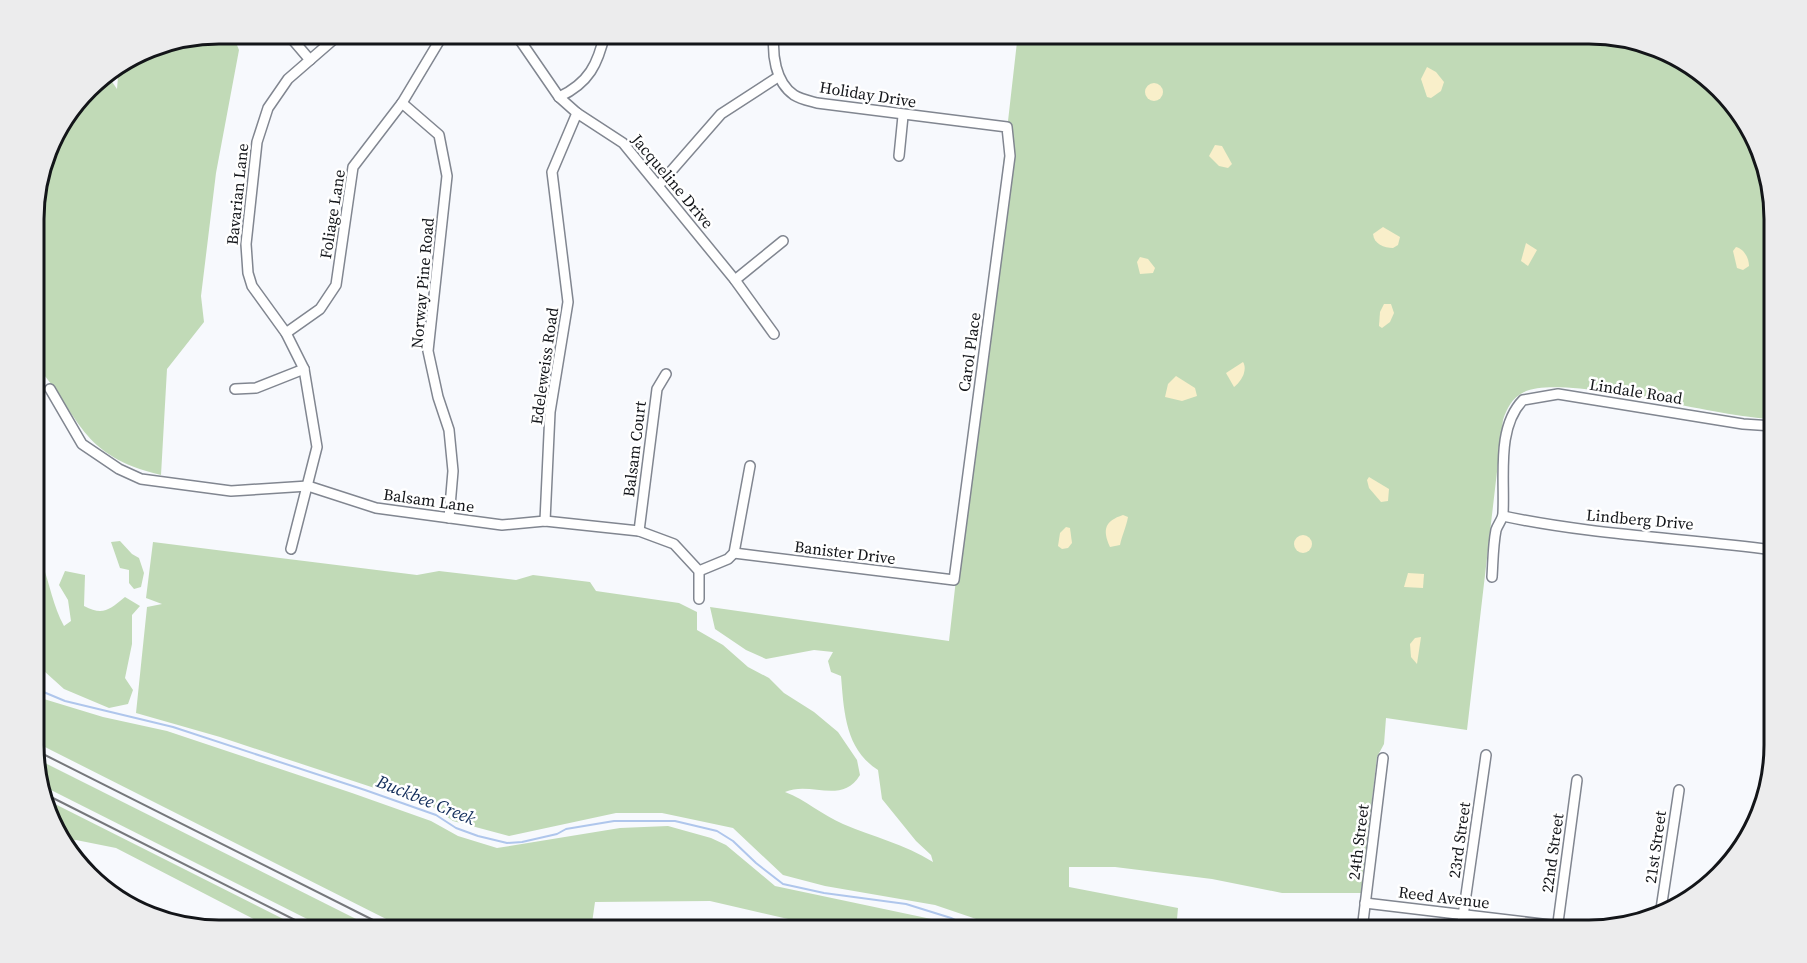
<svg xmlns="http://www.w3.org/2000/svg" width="1807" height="963" viewBox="0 0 1807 963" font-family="'Source Serif 4',serif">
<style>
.green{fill:#c1dab7}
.sand{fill:#f9efca}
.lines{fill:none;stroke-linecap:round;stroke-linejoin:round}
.stream{stroke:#afc6ec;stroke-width:2}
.minor-casing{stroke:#818690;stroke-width:12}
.minor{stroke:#fff;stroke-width:9}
.rail{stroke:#76787c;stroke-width:2}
.labels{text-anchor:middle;stroke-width:5;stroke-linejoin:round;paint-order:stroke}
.street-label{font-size:16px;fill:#131519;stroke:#fff}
.water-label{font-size:18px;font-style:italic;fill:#112c5a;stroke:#fff}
.rim{fill:none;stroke:#131519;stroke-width:3}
</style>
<rect width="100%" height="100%" fill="#f7f9fd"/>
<g class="green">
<path d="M219,33H232L239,50L216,173L201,296L204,322L167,369L161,475C78,455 83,418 34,363L33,206L52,137L96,79L106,73L117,89L119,65L148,47Z"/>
<path d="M1018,33H1588L1671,52L1743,115L1772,195L1773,419C1717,418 1566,373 1524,392C1512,398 1507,408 1503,420L1467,730L1386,718L1384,744L1377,757L1361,893H1282L1212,879L1115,867H1069V887L1178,908L1176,930H993L985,922L935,905L825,886L783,875L733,828L662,813H616L509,836L453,821L435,808L220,737L136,713L147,607L162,604L146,598L153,542L417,575L439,571L516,580L533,575L590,582L596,591L679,603L697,612V630L723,645L748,667L769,678L784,693L814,712L838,732L857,760L860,775C842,805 811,781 785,792C806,800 822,815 843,824C874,837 904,844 933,862L931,855L916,841L882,799L878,770C845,749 844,711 841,676L831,672L828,661L833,652L814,650L766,659L746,650L715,629L710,607L949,641Z"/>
<polygon points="120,541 132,554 139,558 144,573 141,587 134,589 129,583 129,570 120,568 111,542"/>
<path d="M34,559L42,563C50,585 53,606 64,626L71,621L68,600L59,585L65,571L85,575L84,606C103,616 109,610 125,597L140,606L132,615V644L125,678L133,690L128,704L109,708L64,689L34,662Z"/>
<polygon points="34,696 103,717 167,731 352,793 431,821 458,836 497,848 620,828 668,826 711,838 726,845 775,886 936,920 962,930 836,930 710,901 595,902 591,930 408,930 35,742"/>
<polygon points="35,758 378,930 329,930 41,785 35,769"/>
<polygon points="47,800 305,930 275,930 116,848 76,840 65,843"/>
</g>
<g class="sand">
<polygon points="1427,67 1436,72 1444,82 1441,91 1431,98 1427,97 1421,79"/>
<circle cx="1154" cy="92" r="9"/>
<polygon points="1215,145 1222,146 1232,164 1228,168 1219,166 1209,156"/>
<path d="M1383,227L1400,237L1398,245L1393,248C1384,248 1374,244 1373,234Z"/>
<polygon points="1526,243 1537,250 1528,266 1521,261"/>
<path d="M1736,247C1744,249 1749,258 1749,266L1743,270L1737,268L1733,251Z"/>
<polygon points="1140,257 1148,259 1155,268 1153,273 1140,274 1137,262"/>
<polygon points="1384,304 1391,304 1394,313 1390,322 1382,328 1379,326 1380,312"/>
<path d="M1243,362C1248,370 1241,382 1234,387L1226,373Z"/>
<polygon points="1176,376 1195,388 1197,396 1182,401 1165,397 1168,384"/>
<polygon points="1369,477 1389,489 1388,501 1381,502 1369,488 1367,480"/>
<path d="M1123,515L1128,517C1126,528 1122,535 1120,545L1110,547C1102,529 1105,521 1123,515Z"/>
<polygon points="1066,527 1070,528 1072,543 1068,548 1062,549 1058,546 1060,533"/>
<circle cx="1303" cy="544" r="9"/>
<polygon points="1408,573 1424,574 1423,588 1404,587"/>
<polygon points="1421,637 1417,664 1411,657 1410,644 1415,638"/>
</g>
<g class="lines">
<polyline class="stream" points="34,688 65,701 173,727 365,790 436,815 456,828 478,836 507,843 522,842 557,834 566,829 614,821 675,821 717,831 733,841 756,863 783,884 824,893 906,904 951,918 975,930"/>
<g class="minor-casing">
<g id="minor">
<polyline points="287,33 310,60"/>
<polyline points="515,33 559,97 577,113 623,143 735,280 774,334"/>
<path d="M559,97C589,83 598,64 605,33"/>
<polyline points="402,103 439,135 447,176 428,351 438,397 449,430 453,471 449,518"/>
<polyline points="899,156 903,116"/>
<polyline points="659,185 721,114 778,77"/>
<polyline points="735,280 783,241"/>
<polyline points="286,333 320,309 336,285 353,167 402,103 444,33"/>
<polyline points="50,389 82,444 119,469 141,479 231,491 308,486 376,508 502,525 545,521 639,531 674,544 699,571 699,599"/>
<polyline points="235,389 256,388 304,369"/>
<path d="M1503,516C1592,535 1683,538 1773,550"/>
<polyline points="545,521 550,412 568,302 552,172 577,113"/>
<polyline points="639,531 657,389 666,374"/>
<polyline points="291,549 317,447 304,369 286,333 252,286 248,273 246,244 257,142 268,108 288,79 341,33"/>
<path d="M734,553L954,580L1010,156L1007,127L817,103C810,101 800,99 794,95C775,82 772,54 774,33"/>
<polyline points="699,571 728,559 734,553 750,466"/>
<path d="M1492,577C1493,562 1493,545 1496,530C1498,524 1503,519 1503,513C1505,478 1496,428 1523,400L1558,394L1743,424L1773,426"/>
<polyline points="1365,903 1592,930"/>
<polyline points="1661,909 1679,790"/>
<polyline points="1362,930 1383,758"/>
<polyline points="1461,930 1486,755"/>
<polyline points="1557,930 1577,780"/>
</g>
</g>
<use href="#minor" class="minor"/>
<g class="rail">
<polyline points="35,750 393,930"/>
<polyline points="45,794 315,930"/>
</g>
</g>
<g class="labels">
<g class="street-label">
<text transform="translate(868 94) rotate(9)" y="6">Holiday Drive</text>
<text transform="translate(673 181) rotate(50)" y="6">Jacqueline Drive</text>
<text transform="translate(237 194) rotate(-84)" y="6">Bavarian Lane</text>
<text transform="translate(332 214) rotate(-81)" y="6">Foliage Lane</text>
<text transform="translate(422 283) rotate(-85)" y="6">Norway Pine Road</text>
<text transform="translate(969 352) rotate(-82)" y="6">Carol Place</text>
<text transform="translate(544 366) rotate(-82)" y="6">Edeleweiss Road</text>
<text transform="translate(1636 391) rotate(9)" y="6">Lindale Road</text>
<text transform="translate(634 449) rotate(-83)" y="6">Balsam Court</text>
<text transform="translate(429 500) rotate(8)" y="6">Balsam Lane</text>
<text transform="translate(1640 519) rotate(5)" y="6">Lindberg Drive</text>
<text transform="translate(845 552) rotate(7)" y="6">Banister Drive</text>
<text transform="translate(1459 840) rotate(-82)" y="6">23rd Street</text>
<text transform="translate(1358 842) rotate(-83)" y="6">24th Street</text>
<text transform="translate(1655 847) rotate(-82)" y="6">21st Street</text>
<text transform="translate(1552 853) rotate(-82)" y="6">22nd Street</text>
<text transform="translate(1444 897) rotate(7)" y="6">Reed Avenue</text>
</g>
<g class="water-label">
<text transform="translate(426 800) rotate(22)" y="6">Buckbee Creek</text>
</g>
</g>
<path d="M0 0H1807V963H0ZM219 44H1589A175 175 0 0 1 1764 219V745A175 175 0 0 1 1589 920H219A175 175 0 0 1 44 745V219A175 175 0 0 1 219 44Z" fill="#ececed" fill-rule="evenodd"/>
<path class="rim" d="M219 44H1589A175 175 0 0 1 1764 219V745A175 175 0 0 1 1589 920H219A175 175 0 0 1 44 745V219A175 175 0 0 1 219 44Z"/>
</svg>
